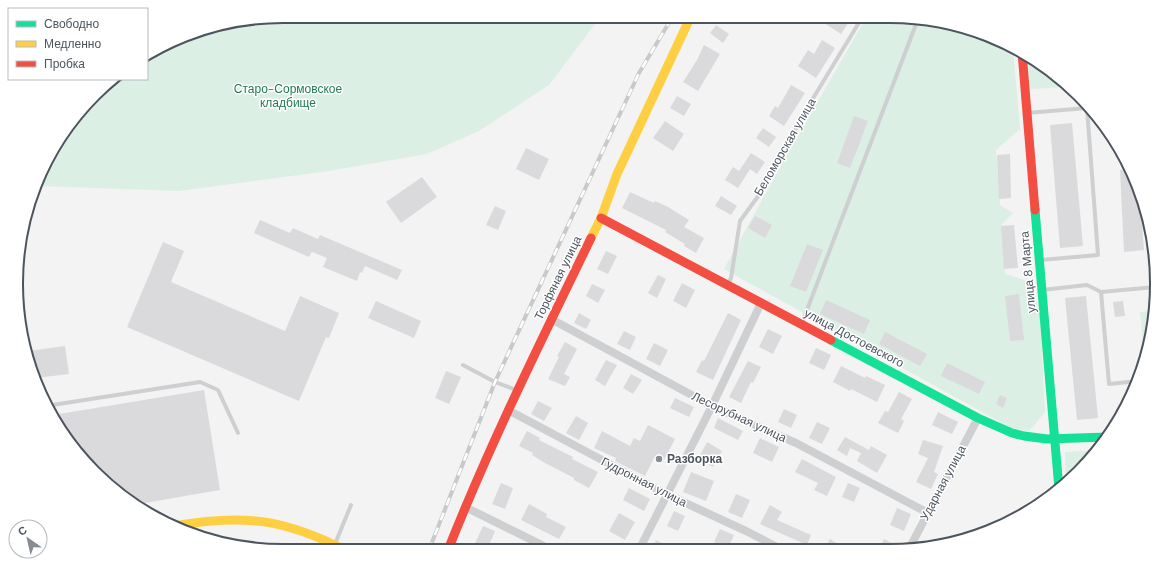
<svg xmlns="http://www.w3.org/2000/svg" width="1173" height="567" viewBox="0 0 1173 567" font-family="'DM Sans',sans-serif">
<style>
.green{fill:#dbefe4}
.building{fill:#dadadc}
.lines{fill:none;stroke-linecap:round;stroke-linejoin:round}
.lane{stroke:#cdcfd1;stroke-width:4}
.street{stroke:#cdcfd1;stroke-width:8}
.fast{stroke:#16e098;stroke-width:9}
.slow{stroke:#ffcf43;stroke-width:9}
.jam{stroke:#f24e42;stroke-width:9}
.rail-casing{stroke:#c8c9cb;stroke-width:4}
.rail{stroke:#fff;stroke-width:2.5;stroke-dasharray:8;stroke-linecap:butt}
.poi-dot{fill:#878c92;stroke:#fff;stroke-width:1.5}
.labels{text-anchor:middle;stroke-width:3;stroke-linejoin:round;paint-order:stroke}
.park-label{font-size:12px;fill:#227a55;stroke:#fff}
.street-label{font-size:12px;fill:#4c545e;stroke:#fff}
.poi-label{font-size:12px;font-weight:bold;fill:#4c545e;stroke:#fff;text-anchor:start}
.rim{fill:none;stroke:#4c545e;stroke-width:2}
</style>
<rect width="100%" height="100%" fill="#f4f3f3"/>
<g class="green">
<polygon points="284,16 601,16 549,85 479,131 427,154 329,171 179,191 38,186 52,150 82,107 112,79 147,79 147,57 197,30"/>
<polygon points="867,16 890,16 942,21 992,36 1013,48 1020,129 996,150 1000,205 1013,213 1002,224 1005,274 1031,282 1040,314 1045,412 1029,431 1011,428 724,269 778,171"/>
<polygon points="1026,55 1038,61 1069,87 1029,89"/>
<polygon points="1144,207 1152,232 1155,265 1148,265"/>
<polygon points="1151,311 1152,329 1149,344 1143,344 1140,312"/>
<polygon points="1098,450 1066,482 1065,452"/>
</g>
<g class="building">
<polygon points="829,16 853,16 841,34 824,23"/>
<polygon points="716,25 729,34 723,43 710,33"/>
<polygon points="822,40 835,48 816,78 798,66 808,50 814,54"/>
<polygon points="704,45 720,54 698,91 683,82 697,60"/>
<polygon points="791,85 805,93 784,126 769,116 775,106 778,108"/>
<polygon points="677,96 691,104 684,116 670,108"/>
<polygon points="854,116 868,121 850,168 837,163"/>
<polygon points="665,121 684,134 673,151 653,138"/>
<polygon points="1072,123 1083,246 1060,248 1050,125"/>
<polygon points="763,128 776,137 769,147 756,138"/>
<polygon points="526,148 549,159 539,180 516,169"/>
<polygon points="751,153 765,162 757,174 750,169 738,188 725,180 733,167 739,171"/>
<polygon points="1010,154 1011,198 999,199 997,155"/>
<polygon points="1130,169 1137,181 1139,190 1144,250 1124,252 1120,170"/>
<polygon points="422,177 437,197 401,223 386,202"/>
<polygon points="630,192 654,203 655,201 668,207 689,220 684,227 704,238 696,253 684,246 685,244 665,232 666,230 622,208"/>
<polygon points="721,196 737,206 731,215 715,206"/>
<polygon points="495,206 506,211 498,230 486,225"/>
<polygon points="755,216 772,225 765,238 748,228"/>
<polygon points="260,220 290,233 293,228 318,239 320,235 402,270 397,280 365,266 362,273 360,272 357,281 323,267 327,258 312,252 309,257 254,233"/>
<polygon points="1014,225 1018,268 1004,269 1001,226"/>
<polygon points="163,242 184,251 171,282 285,331 300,296 339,313 329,338 326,337 299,401 127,327"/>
<polygon points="807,244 823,250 806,292 790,286"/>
<polygon points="606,251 617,256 608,274 597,269"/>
<polygon points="658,275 666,279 657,298 648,293"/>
<polygon points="682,283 695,290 686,308 673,301"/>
<polygon points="592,284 605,290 598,303 586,296"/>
<polygon points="1019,294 1024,340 1010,341 1005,296"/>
<polygon points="1086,296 1098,418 1077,420 1065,298"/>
<polygon points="826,300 870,320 864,334 820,314"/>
<polygon points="376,301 421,321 414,338 368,318"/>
<polygon points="1123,301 1125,316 1115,317 1113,302"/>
<polygon points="579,313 591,320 586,329 574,323"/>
<polygon points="728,313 741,320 713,380 696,372 702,360 704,361"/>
<polygon points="768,329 782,336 773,354 759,347"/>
<polygon points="624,331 636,337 630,350 617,344"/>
<polygon points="885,332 927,354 920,366 879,344"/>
<polygon points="565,342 577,349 564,374 570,377 565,386 548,379 559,357 557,356"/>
<polygon points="654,343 668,350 660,366 646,359"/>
<polygon points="65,346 69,374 36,378 28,351"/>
<polygon points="816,348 831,355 824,370 809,363"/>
<polygon points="606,360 617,365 605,386 595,380"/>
<polygon points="748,361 761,367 753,383 751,382 741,403 729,397"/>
<polygon points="947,363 985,382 979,394 941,376"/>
<polygon points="841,366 865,378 866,376 885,385 877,402 851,389 850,391 833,382"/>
<polygon points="446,371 461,377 449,404 435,398"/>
<polygon points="631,374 642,380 633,394 623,388"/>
<polygon points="204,390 220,490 133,505 95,473 53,415"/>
<polygon points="899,392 912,399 901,419 904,421 898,433 878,423 885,411 888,412"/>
<polygon points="1000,395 1007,398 1003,408 996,404"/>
<polygon points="675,398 694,407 689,417 670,408"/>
<polygon points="538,401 552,408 544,421 531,414"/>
<polygon points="784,409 797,415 791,428 778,422"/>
<polygon points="938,412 958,422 952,434 932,425"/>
<polygon points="576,416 588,423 579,440 566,433"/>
<polygon points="718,418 743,431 738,440 714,428"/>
<polygon points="817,422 830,428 822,444 809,438"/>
<polygon points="648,425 675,439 663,462 654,458 645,476 615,461 616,458 594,448 602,431 630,446 634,438 640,441"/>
<polygon points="527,431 540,438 539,440 573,457 572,459 598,472 589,488 574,480 574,478 545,463 532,455 533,453 519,446"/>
<polygon points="845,437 869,450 871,446 887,455 877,473 857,461 861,453 850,448 847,456 837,450"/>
<polygon points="760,438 779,447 772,462 753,453"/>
<polygon points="923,440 943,446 934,472 938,474 931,489 916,482 928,458 918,454"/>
<polygon points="707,442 722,451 713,467 698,459"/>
<polygon points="802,459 836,477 827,496 814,490 818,483 795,472"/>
<polygon points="691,472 714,481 706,501 683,492"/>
<polygon points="501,483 513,488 505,509 492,504"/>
<polygon points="848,483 860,488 854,502 842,497"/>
<polygon points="629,488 650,499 644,511 623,500"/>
<polygon points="736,494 750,500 742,518 728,512"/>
<polygon points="529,504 547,514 546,517 566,527 559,539 521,520"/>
<polygon points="770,505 782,512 777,520 811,535 807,545 760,524"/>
<polygon points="897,508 911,514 904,531 890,525"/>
<polygon points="674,511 685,516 678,531 667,526"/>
<polygon points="619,513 635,522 625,540 609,531"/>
<polygon points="483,526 495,531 487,550 472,550"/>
<polygon points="720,529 734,535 728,548 714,542"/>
<polygon points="830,539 847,549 824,549"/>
<polygon points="884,539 904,549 879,549"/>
<polygon points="656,540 675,550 652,550"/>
</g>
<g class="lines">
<g class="lane">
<polyline points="1027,113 1087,108 1098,255 1041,260"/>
<polyline points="728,284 731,278 740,221 759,195 812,100 863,16"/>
<polyline points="1042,290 1087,285 1101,292 1155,287 1156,296"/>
<polyline points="1101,292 1109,384 1138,381"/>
<polyline points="802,323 918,19"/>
<polyline points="463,365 495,382 516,390"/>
<polyline points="46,406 200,382 218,390 238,433"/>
<polyline points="335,544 351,505"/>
</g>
<g class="street">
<polyline points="551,319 712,406 796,443 928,513"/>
<polyline points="508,410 666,494 746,531 781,549"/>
<polyline points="465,507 552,550"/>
<polyline points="909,549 978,418"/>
<polyline points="639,550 712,406 761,303"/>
</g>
<g class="fast">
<polyline points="1035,210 1059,489"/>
<polyline points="831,340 978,418 1012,433 1024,436 1047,439 1107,437"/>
</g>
<g class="slow">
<polyline points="591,238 601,218 617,174 691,16"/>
<path d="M173,526C243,514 283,518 347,551"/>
</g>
<g class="jam">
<polyline points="1022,52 1035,210"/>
<polyline points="601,218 831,340"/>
<path d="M448,550C490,444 541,341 591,238"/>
</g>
<g class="rail-casing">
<polyline id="rail" points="429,550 495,382 639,73 673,16"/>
</g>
<use href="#rail" class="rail"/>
</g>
<circle class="poi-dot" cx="659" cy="459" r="4"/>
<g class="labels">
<g class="park-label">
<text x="288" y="93">Старо-Сормовское<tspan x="288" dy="14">кладбище</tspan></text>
</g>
<g class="street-label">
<text transform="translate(785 147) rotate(-60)" y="4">Беломорская улица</text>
<text transform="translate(1028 272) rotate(-95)" y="4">улица 8 Марта</text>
<text transform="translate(558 278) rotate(-64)" y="4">Торфяная улица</text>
<text transform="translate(854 338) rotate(28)" y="4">улица Достоевского</text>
<text transform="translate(739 417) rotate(25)" y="4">Лесорубная улица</text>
<text transform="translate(644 482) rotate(27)" y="4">Гудронная улица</text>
<text transform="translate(943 483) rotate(-62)" y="4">Ударная улица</text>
</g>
<g class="poi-label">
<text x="667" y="463">Разборка</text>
</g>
</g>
<path d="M0 0H1173V567H0ZM283 23H890A260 260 0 0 1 1150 283V284A260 260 0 0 1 890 544H283A260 260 0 0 1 23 284V283A260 260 0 0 1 283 23Z" fill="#fff" fill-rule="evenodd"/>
<path class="rim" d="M283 23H890A260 260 0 0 1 1150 283V284A260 260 0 0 1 890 544H283A260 260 0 0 1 23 284V283A260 260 0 0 1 283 23Z"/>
<rect x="8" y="8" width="140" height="72" fill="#ffffff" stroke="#b7bbbf"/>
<rect x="16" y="21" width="20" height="6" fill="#16e098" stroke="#b7bbbf"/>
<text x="44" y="28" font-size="12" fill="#4c545e">Свободно</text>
<rect x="16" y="41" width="20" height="6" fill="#ffcf43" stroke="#b7bbbf"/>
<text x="44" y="48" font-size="12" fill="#4c545e">Медленно</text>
<rect x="16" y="61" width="20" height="6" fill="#f24e42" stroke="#b7bbbf"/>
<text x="44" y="68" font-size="12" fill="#4c545e">Пробка</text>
<g transform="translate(28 539) rotate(326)"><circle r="19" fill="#ffffff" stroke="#b7bbbf"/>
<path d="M0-3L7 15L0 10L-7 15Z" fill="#878c92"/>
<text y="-6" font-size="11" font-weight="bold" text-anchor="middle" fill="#4c545e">С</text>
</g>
</svg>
